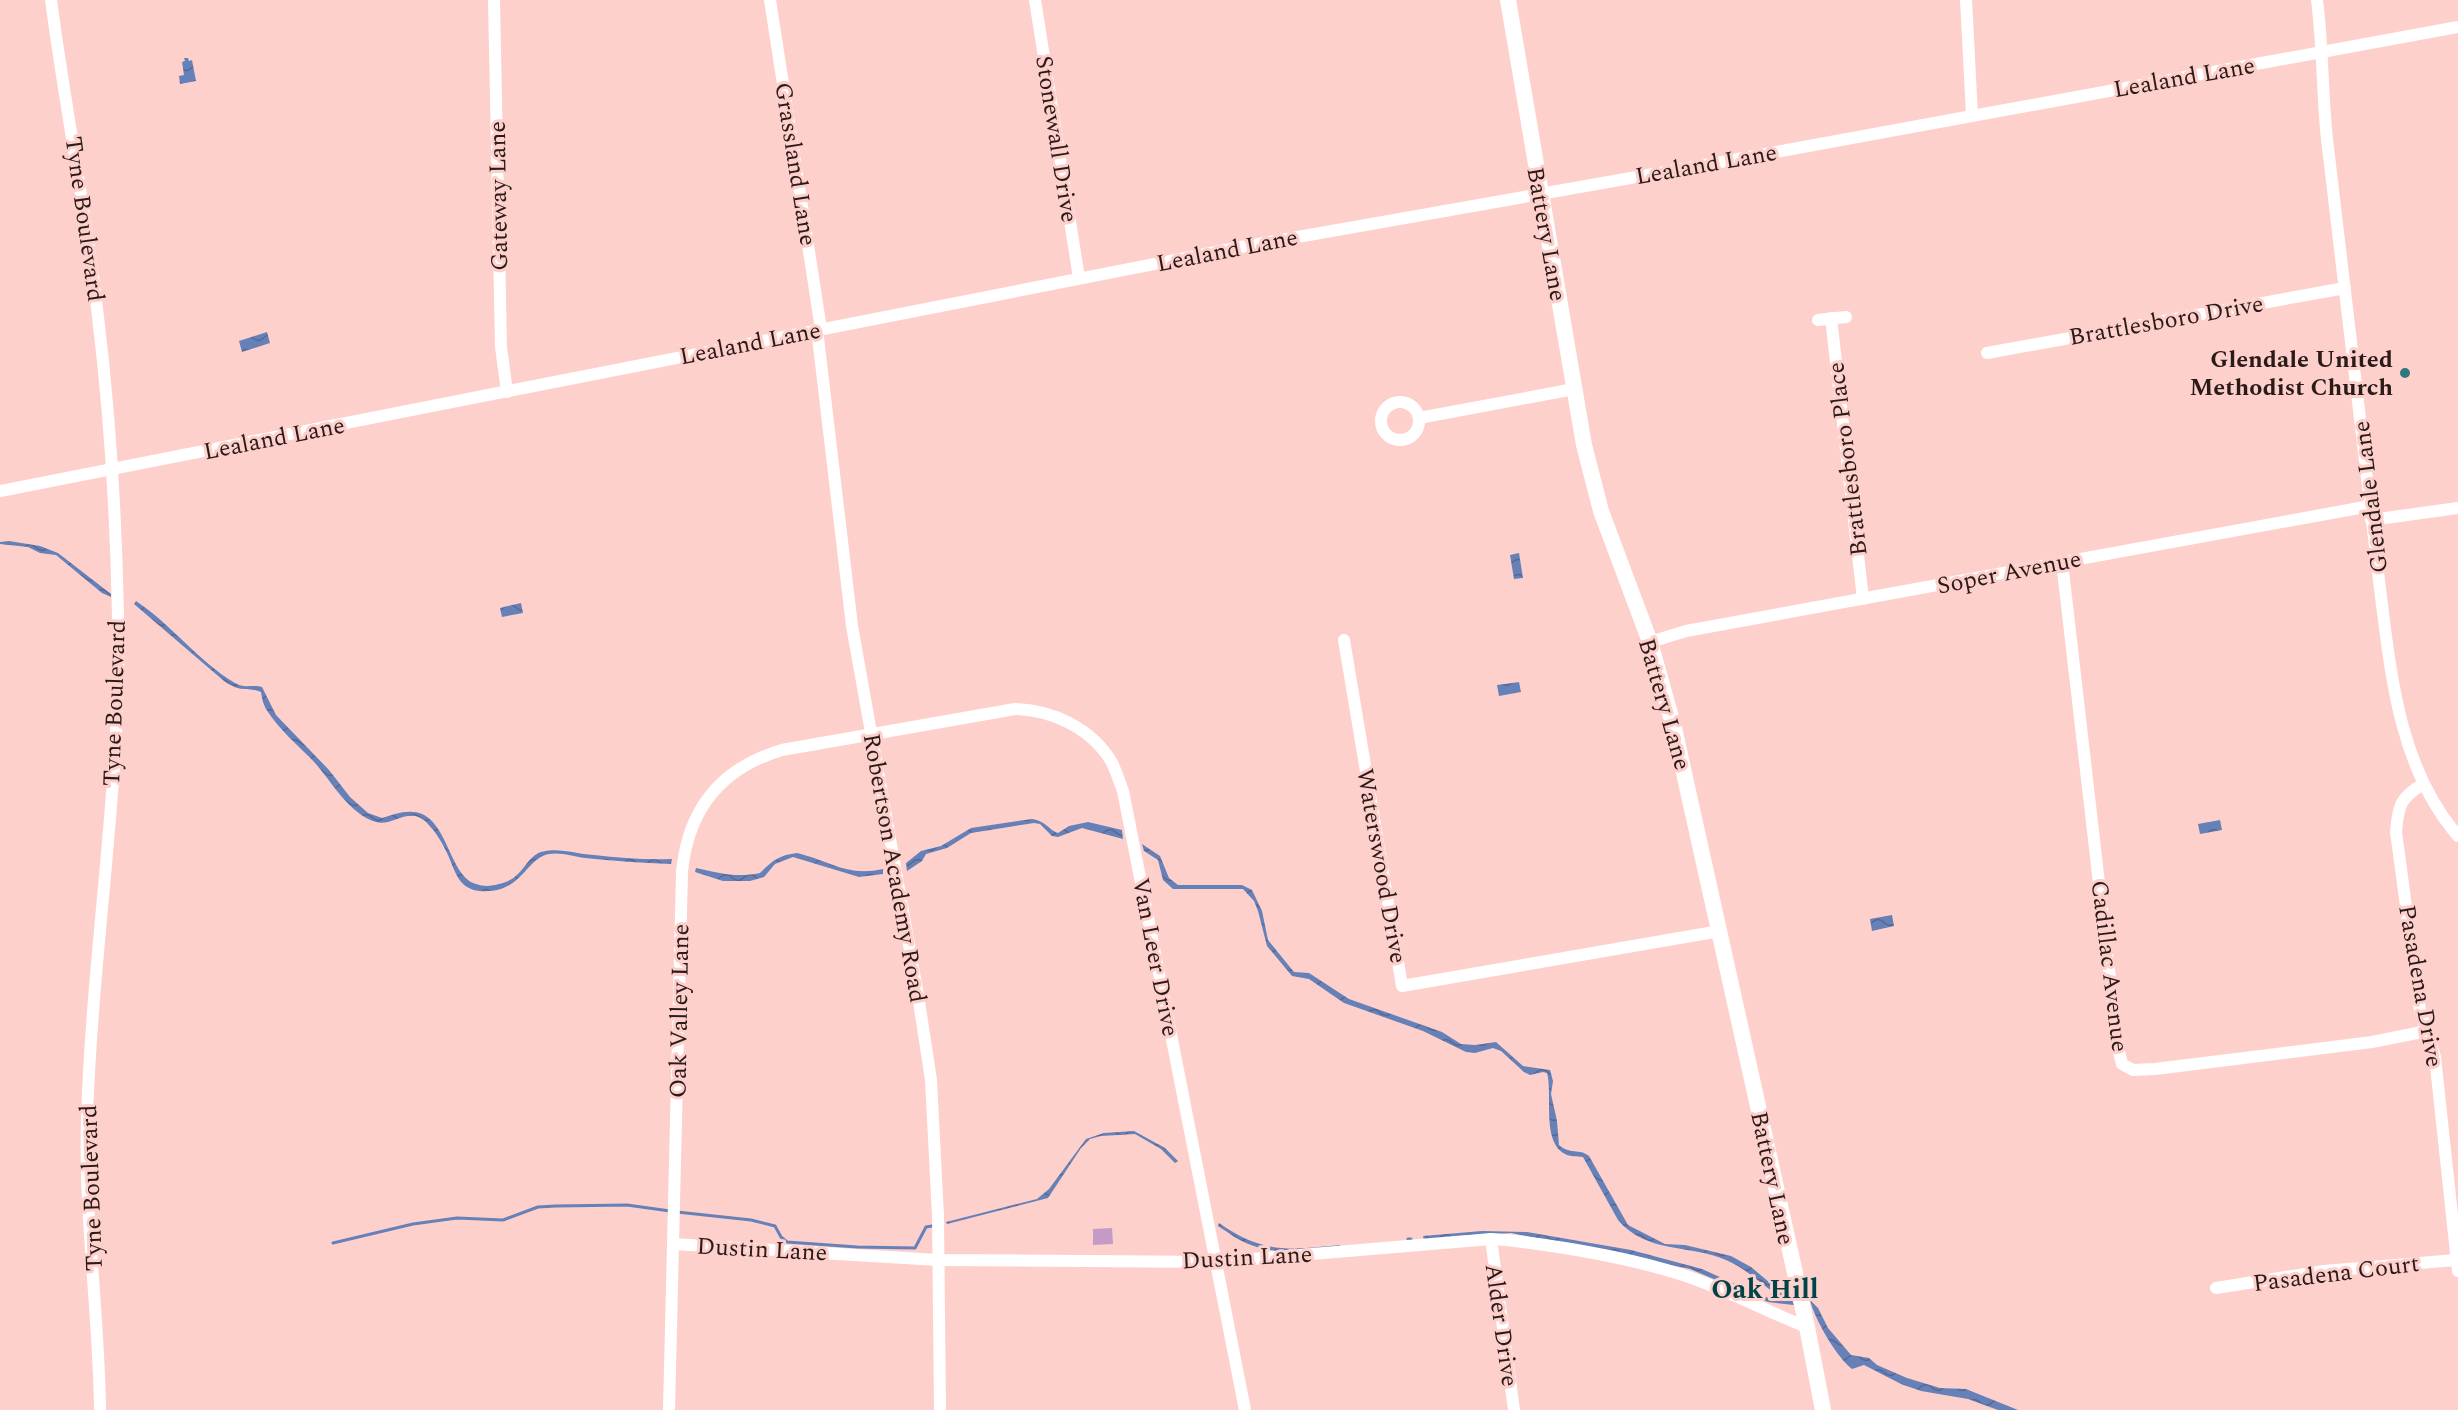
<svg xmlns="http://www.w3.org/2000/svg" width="2458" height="1410" viewBox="0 0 2458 1410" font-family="Spectral,serif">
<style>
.grass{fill:#c49ac7}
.water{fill:url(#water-waves)}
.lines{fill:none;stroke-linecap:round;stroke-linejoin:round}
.stream{stroke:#6680b8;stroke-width:3}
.minor{stroke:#fff;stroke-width:12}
.major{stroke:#fff;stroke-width:16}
.poi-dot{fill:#2f787f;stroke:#fdd0cc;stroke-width:2}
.labels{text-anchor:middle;stroke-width:6;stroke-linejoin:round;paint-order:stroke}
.street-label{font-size:24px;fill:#2a1a18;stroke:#fdd0cc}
.poi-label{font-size:24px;font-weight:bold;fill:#2a1a18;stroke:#fdd0cc;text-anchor:end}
.quarter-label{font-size:27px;font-weight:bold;fill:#004348;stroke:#fdd0cc}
</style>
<defs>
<pattern id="water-waves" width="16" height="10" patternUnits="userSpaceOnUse" patternTransform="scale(1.5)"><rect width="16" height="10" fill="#6680b8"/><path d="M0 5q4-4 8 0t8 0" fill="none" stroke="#546895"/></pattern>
</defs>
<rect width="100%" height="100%" fill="#fdd0cc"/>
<polygon class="grass" points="1112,1228 1113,1244 1093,1245 1093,1229"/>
<g class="water">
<polygon points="184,58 188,58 189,61 192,60 196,81 180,84 179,76 184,75 182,62 185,61"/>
<polygon points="267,332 270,343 242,352 239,341"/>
<polygon points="9,541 40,546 58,553 111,594 111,597 102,593 56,555 40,553 28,547 0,544 0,542"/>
<polygon points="1519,553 1523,578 1514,579 1510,555"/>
<path d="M136,601C172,625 198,661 235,683C244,689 253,684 262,687L276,715L329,770L350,797L368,813L382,818C393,815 402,811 413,812C448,814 448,876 476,884C484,887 492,886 499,884C524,879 524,858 541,852C559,847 575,854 594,855C620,858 646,860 672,859L671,864C642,863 613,861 585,858C573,856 560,852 549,854C524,859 523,894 480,891C457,889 455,869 447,853C442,842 435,831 427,823C409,805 393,827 376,822C349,814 332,782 315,763C298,745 279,730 266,709C263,704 262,698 261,692C246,686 243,694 224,681L134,604Z"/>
<polygon points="521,603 523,613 502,617 500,608"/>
<polygon points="1519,682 1521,692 1499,696 1497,685"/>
<path d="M1032,819C1048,822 1047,829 1058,833L1069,826L1088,822L1122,830L1123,839L1082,828L1058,837L1052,836L1040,824L1034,823L971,833L947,848L926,854L922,861L907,871L906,863L921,851L941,846L971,828Z"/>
<polygon points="2220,820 2222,830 2200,834 2198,824"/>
<path d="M1142,844L1160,856L1169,878L1178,885H1242L1252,890L1262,911L1268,940L1294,972L1309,973L1349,999L1442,1032L1461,1044L1475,1045L1496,1042L1523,1066L1550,1070L1553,1081L1551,1094L1557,1121L1559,1145C1570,1155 1579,1148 1589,1156L1628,1225L1665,1244L1685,1245L1731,1256L1751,1267L1775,1287L1790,1294L1794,1305L1768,1302L1690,1269L1511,1233L1424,1240L1423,1236L1482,1231L1527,1232L1631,1250L1702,1269L1764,1297L1775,1298L1780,1297C1761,1284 1747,1269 1726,1260C1689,1244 1647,1254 1618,1220L1583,1157C1577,1156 1570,1157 1565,1154C1541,1142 1553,1093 1547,1073L1543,1072L1530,1075L1524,1072L1501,1051L1493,1048L1475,1053L1466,1052L1423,1031L1344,1003L1309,979L1292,976L1267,946L1258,911L1254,901L1243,889H1173L1163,880L1158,860L1144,851Z"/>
<path d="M797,853C830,861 847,877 883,869V874L859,877L793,857L775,864L764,877L750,881H723L695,872L696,868C718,873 737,878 760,873C772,861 779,855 797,853Z"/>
<polygon points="1892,915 1894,926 1872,931 1870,919"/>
<polygon points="1134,1131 1165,1148 1178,1161 1175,1163 1161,1149 1135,1134 1101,1136 1090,1139 1081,1148 1048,1198 947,1224 946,1222 1037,1199 1049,1189 1086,1139 1104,1133"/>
<path d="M1219,1223C1263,1254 1289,1250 1340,1245V1248C1311,1249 1278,1256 1251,1245C1239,1241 1229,1233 1218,1226Z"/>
<path d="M1810,1300L1818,1308L1828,1328L1851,1355L1869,1358L1877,1365L1907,1378L1940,1388L1966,1389L2018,1410H1998L1968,1399L1921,1391L1901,1384L1868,1367L1864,1365L1852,1369C1837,1358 1814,1318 1810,1300Z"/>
</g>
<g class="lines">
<g class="stream">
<polyline points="677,1212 751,1220 775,1226 781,1237 787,1242 857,1247 915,1248 926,1227 932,1226"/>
<polyline points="1408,1239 1411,1239"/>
<polyline points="333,1243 413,1224 457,1218 503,1220 538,1207 556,1206 627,1205 670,1211"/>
</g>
<g class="minor">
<path d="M51,0C65,106 86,211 98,317C110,415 116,515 118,615C122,781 92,951 87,1119C84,1216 99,1313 100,1410"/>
<polyline points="494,0 501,347 507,392"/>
<polyline points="770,0 821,329"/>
<polyline points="1035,0 1079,278"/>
<polyline points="1966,0 1972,115"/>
<path d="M2317,0C2323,46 2322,93 2327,139C2339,235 2350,331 2361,427C2367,481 2374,535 2380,589C2391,675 2399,768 2458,836"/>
<polyline points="1831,318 1863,599"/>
<polyline points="1818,320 1846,317"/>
<polyline points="817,329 852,626 918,995 931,1080 938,1216 940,1410"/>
<polyline points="1987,353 2345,288"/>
<circle cx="1400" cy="421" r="19"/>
<polyline points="1419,418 1574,389"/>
<polyline points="0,491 1241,247 1727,161 2458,27"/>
<polyline points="2371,520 2458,508"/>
<polyline points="2062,562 2118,1048 2122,1064 2133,1070 2155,1069 2372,1042 2427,1031"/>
<polyline points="1344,640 1402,986 1720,931"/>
<polyline points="1650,642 1686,631 2370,506"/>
<path d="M2423,784C2400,798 2398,806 2396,832L2420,1010L2435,1057L2458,1271"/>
<polyline points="1491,1239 1514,1410"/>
<path d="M673,1244L938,1260L1217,1262L1491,1239L1507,1240C1566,1247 1627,1257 1683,1275C1726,1289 1765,1311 1807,1327"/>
<polyline points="2216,1288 2324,1271 2456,1260"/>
<path d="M669,1410L682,872C688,809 721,768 782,750L1015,709C1052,710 1091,728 1111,761C1116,770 1119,781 1123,791L1245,1410"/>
</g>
<polyline class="major" points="1508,0 1584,445 1601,511 1650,642 1674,728 1807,1327 1823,1410"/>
</g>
<circle class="poi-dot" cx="2405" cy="373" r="6"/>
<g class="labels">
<g class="street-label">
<text transform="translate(2184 77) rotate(-10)" y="8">Lealand Lane</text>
<text transform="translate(1057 139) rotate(81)" y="8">Stonewall Drive</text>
<text transform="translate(796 164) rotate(81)" y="8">Grassland Lane</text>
<text transform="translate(1706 164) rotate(-10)" y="8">Lealand Lane</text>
<text transform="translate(498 196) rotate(-91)" y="8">Gateway Lane</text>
<text transform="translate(85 219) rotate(82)" y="8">Tyne Boulevard</text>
<text transform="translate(1547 234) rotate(80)" y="8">Battery Lane</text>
<text transform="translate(1227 250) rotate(-11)" y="8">Lealand Lane</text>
<text transform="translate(2166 320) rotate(-10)" y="8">Brattlesboro Drive</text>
<text transform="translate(750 343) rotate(-11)" y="8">Lealand Lane</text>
<text transform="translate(274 438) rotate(-11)" y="8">Lealand Lane</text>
<text transform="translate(1847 459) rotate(-97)" y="8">Brattlesboro Place</text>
<text transform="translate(2370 497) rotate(-97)" y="8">Glendale Lane</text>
<text transform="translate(2009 572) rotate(-11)" y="8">Soper Avenue</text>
<text transform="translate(114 703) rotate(-88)" y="8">Tyne Boulevard</text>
<text transform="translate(1665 704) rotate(74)" y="8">Battery Lane</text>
<text transform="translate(1382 866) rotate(80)" y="8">Waterswood Drive</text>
<text transform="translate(895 868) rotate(80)" y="8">Robertson Academy Road</text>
<text transform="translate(1156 957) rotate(79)" y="8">Van Leer Drive</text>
<text transform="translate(2110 966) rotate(83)" y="8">Cadillac Avenue</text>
<text transform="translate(2421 986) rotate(80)" y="8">Pasadena Drive</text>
<text transform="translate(679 1011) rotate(-89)" y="8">Oak Valley Lane</text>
<text transform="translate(1773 1178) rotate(78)" y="8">Battery Lane</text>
<text transform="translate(91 1188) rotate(-92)" y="8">Tyne Boulevard</text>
<text transform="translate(762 1249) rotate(3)" y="8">Dustin Lane</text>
<text transform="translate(1247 1257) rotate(-3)" y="8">Dustin Lane</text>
<text transform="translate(2336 1273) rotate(-7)" y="8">Pasadena Court</text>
<text transform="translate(1502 1325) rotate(82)" y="8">Alder Drive</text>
</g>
<g class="poi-label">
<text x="2393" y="367">Glendale United<tspan x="2393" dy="28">Methodist Church</tspan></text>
</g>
<g class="quarter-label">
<text x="1765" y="1298">Oak Hill</text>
</g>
</g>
</svg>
